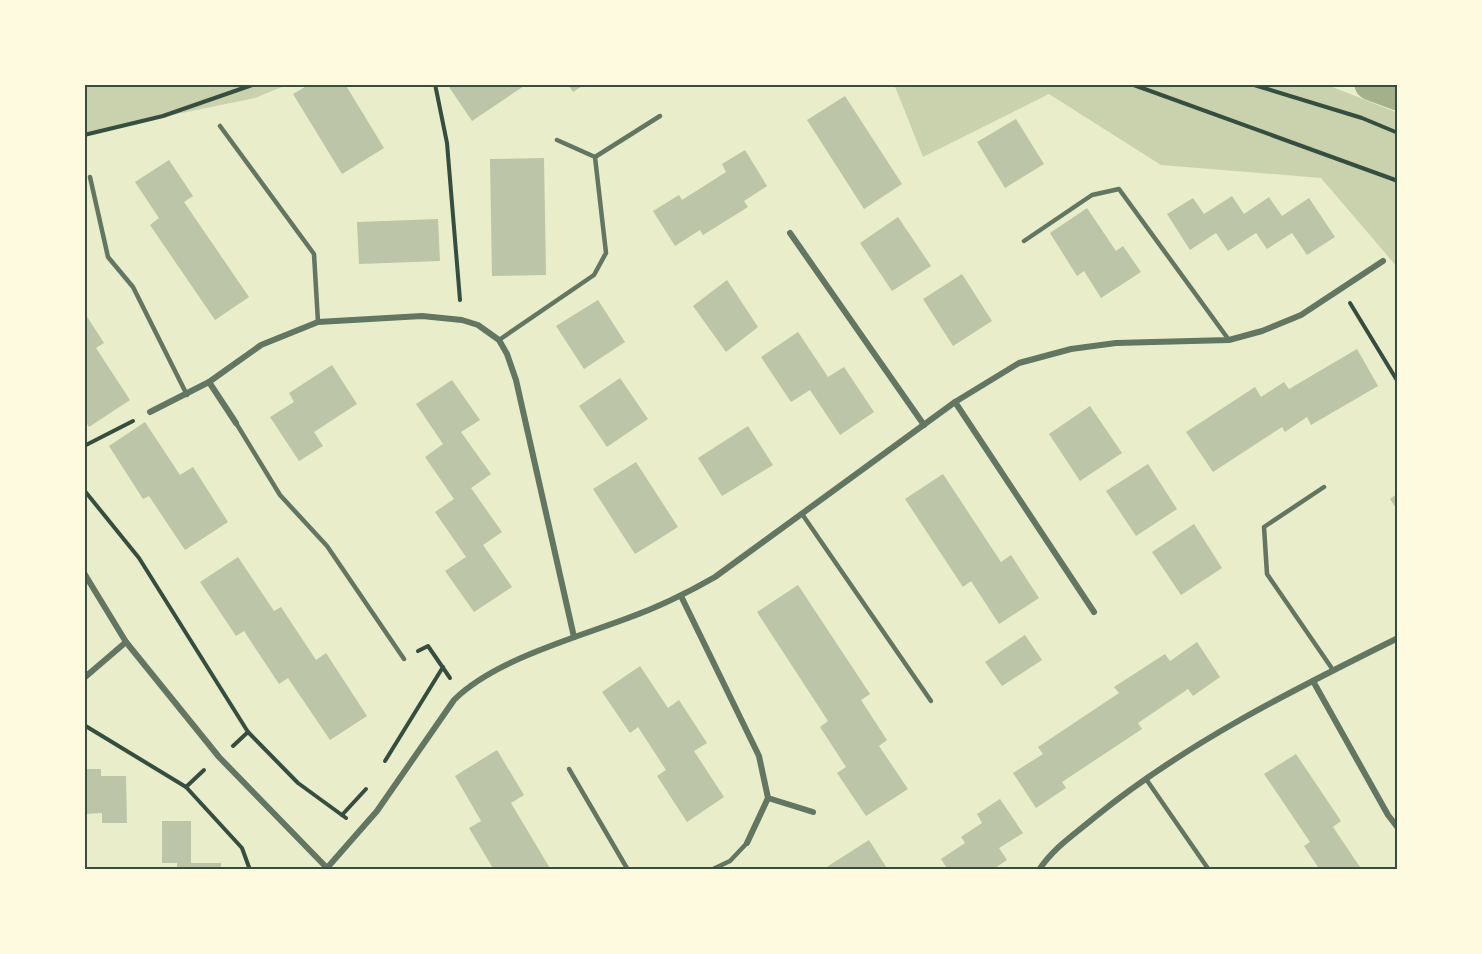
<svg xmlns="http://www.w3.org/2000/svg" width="1482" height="954" viewBox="0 0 1482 954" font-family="'PT Sans Narrow',sans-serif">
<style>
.green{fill:#cad2ad}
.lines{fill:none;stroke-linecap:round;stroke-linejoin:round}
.canal{stroke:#a3b18a;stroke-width:33}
.building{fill:#bcc5a7}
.path{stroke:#344e41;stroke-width:4}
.service{stroke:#617663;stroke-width:4.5}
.minor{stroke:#617663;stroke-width:6}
.neatline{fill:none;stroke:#344e41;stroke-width:2}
</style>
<rect width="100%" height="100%" fill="#e9edc9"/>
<g class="green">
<polygon points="84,84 289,84 255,98 84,133"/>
<polygon points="894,84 1325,84 1398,113 1398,268 1321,178 1161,165 1049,94 923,157"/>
</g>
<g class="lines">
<polyline class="canal" points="1371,84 1398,94"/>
</g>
<g class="building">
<polygon points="310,84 345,84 384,148 342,174 293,94"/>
<polygon points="447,84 527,84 472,121"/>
<polygon points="568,84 585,84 573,92"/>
<polygon points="845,96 902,184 864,209 807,120"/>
<polygon points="1016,119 1044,164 1005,188 977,142"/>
<polygon points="745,150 767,186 744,201 748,207 703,235 700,230 675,246 653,211 679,195 682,200 726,172 722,164"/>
<polygon points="544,158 546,275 492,276 490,159"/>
<polygon points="169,160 193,196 184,202 249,297 215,320 150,225 159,218 135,182"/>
<polygon points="1232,196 1244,214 1269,197 1282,216 1309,198 1335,237 1307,255 1292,233 1267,249 1256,233 1228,251 1216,233 1190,250 1167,214 1193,198 1204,214"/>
<polygon points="1087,208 1116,251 1123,246 1141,272 1101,298 1084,271 1077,276 1050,233"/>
<polygon points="898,217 931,266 892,291 860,243"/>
<polygon points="438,219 440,261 359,264 357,222"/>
<polygon points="962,274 992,321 953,346 923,299"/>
<polygon points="727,280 758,327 726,352 693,306"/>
<polygon points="598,300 625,342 584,369 556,326"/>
<polygon points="84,312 104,343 96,348 130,400 89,427 84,419"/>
<polygon points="798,332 828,377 844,367 874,412 840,435 810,390 791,402 761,357"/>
<polygon points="1357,349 1378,386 1311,425 1307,417 1285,432 1282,427 1213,472 1186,432 1255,387 1261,397 1284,382 1289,389"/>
<polygon points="332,365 357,404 314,432 323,446 299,461 270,417 294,402 289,393"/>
<polygon points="620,378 648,419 607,447 579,406"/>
<polygon points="452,380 480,420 461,432 491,474 471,488 502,532 483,545 512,587 474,612 445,571 466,557 435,512 454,499 425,457 443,444 416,404"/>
<polygon points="1090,406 1122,453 1080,481 1049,434"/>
<polygon points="145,422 180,475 193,467 228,522 185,550 149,496 143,499 109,446"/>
<polygon points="748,426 773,465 722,496 698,458"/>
<polygon points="636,462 678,527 635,554 593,489"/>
<polygon points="1148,464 1177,509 1136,536 1106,491"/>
<polygon points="943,474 1001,562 1011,555 1039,598 999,624 971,581 963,587 905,499"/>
<polygon points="1398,493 1398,511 1390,499"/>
<polygon points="1194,524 1222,568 1181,595 1152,552"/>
<polygon points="238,557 274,611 281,607 316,660 326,653 367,716 330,740 288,678 279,684 244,631 236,636 200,582"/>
<polygon points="798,585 870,694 861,700 887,740 879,746 908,789 866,816 837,773 846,767 820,727 828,721 757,612"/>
<polygon points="1025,635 1042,660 1002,686 985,662"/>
<polygon points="1197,642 1220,677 1193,696 1188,689 1138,723 1142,729 1062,782 1066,788 1036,808 1013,773 1043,754 1038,747 1119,693 1114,687 1165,654 1170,661"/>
<polygon points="640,666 668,708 679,700 707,743 694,751 724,797 687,822 657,776 666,770 638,727 630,733 602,692"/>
<polygon points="497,750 524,795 511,803 551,870 494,870 469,828 481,821 455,776"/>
<polygon points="1296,754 1341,821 1333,827 1362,870 1320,870 1304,846 1310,842 1264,774"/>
<polygon points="84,769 101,769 101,776 126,776 127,823 102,823 102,813 84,814"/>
<polygon points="1000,799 1023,833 999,848 1007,860 992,870 948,870 941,859 965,843 961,837 982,823 977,814"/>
<polygon points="162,821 191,821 191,863 221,863 221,870 177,870 177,863 162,863"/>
<polygon points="869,840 888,870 822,870"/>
</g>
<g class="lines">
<g class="path">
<polyline points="435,84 447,143 460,300"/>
<polyline points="1131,84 1398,181"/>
<polyline points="1251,84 1362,118 1398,133"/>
<polyline points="84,135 163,116 255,84"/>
<polyline points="1350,303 1398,382"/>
<polyline points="84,446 133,421"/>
<polyline points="84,490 139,558 248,732"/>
<polyline points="418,651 428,646 450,678"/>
<polyline points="84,725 186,787"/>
<polyline points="233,746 248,732 298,783 346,818"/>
<polyline points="385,761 443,667"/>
<polyline points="204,770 186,787 242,848 250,870"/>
<polyline points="342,815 366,789"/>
</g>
<g class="service">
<polyline points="220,126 314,254 318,322"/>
<polyline points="595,157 660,116"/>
<polyline points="90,177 108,257 133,287 187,395"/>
<polyline points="1024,241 1092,195 1119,189 1229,340"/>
<polyline points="499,340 594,275 606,253 595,157 557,140"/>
<polyline points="236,423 280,495 327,546 404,659"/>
<polyline points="1324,487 1264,527 1267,574 1333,670"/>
<polyline points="802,514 931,701"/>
<polyline points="569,769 628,870"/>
<polyline points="1146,779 1209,870"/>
<polyline points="711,870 730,861 747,843"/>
</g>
<g class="minor">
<polyline points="790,233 924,425"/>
<polyline points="209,382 236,423"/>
<polyline points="955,402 1094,612"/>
<polyline points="150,412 209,382 261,345 318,322 422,316 462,320 478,325 499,340 507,354 516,380 574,637"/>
<polyline points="84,573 126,642 219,757 329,870"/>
<polyline points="681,596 759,756 768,798"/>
<polyline points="84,678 126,642"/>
<polyline points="1313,681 1388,815 1398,828"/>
<polyline points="747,843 768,798 813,812"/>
<path d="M327,868L377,811L454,700C494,660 575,638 628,618C659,607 687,593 715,577L955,402L1019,363L1071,349L1116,343L1229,340L1262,331L1301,315L1383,261"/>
<path d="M1039,870C1053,848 1075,834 1095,817C1186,743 1293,690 1398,638"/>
</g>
</g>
<rect width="1482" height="954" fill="none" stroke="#fefae0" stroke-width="171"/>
<rect x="86" y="86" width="1310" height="782" class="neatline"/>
</svg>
